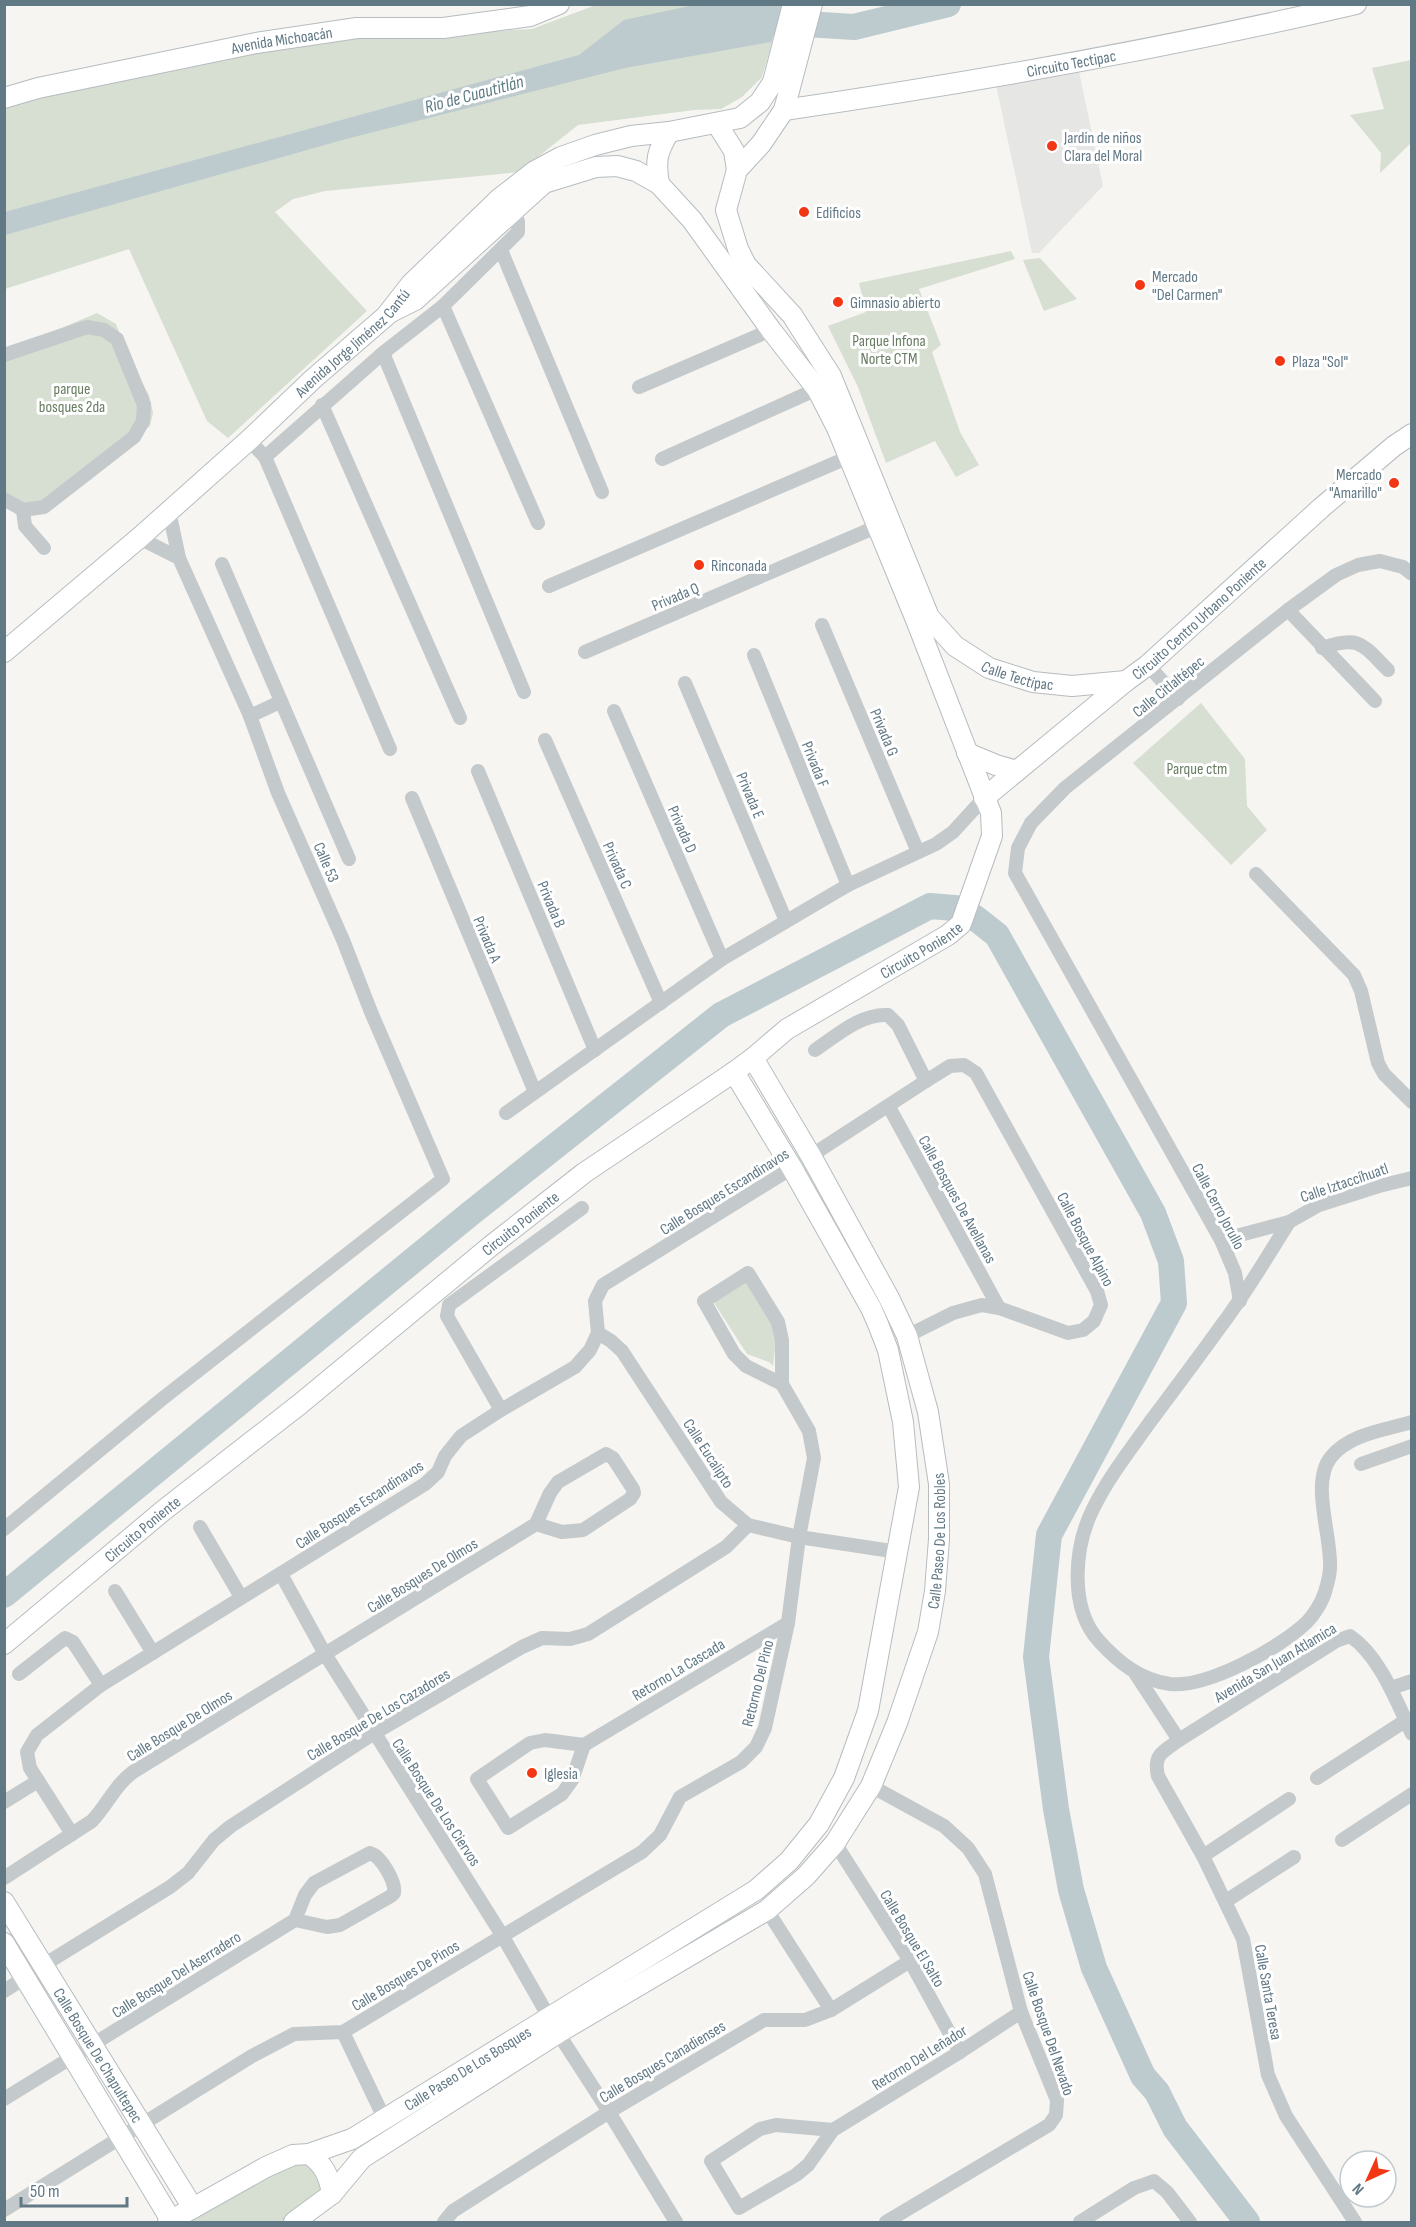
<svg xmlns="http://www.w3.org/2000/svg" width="1416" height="2227" viewBox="0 0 1416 2227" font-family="'Sofia Sans Condensed',sans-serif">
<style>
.built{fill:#e6e7e5}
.green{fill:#d7ded2}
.water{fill:#bdcbcf}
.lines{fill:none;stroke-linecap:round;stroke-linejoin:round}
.river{stroke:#bdcbcf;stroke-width:26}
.secondary-casing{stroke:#b6bcc0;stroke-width:22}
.street{stroke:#c4c9cb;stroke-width:14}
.secondary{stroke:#fff;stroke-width:20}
.poi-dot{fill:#f33714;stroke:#fff;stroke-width:2}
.labels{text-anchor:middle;stroke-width:6;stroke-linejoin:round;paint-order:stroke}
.street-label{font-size:16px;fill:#617885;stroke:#fff}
.poi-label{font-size:16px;fill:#617885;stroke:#fff;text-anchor:start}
.park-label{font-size:16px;fill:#687c61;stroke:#fff}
.water-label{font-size:18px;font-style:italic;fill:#5d7b83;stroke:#fff}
</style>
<rect width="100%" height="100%" fill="#f6f5f1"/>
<polygon class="built" points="1076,57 1103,186 1039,253 1032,253 994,76"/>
<g class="green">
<polygon points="596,5 783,5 762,77 742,97 721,109 694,110 578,125 519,172 325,191 293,199 275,212 367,311 228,438 207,421 129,249 5,289 5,108 83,87 244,53 356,38 532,29"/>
<polygon points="1411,60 1411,143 1380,173 1381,153 1350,115 1384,109 1372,68"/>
<polygon points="1011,251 1015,259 919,289 941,345 932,352 960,432 979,465 956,477 935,441 886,463 858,387 828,326 866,312 859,283"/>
<polygon points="1040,258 1077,299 1044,311 1023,260"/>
<polygon points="97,313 116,324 130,361 149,395 153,413 150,426 57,495 29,505 4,497 4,352"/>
<polygon points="1201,703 1245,759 1247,806 1267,830 1231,865 1133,763"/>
<polygon points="746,1275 778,1324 773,1366 769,1362 747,1354 711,1298"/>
<polygon points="300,2159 314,2164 330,2188 293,2222 187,2222"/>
</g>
<polygon class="water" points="773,4 782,7 771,42 625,68 346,139 5,235 5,212 579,55 624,20 694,5"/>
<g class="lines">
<g class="river">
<polyline points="742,20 854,27 948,4"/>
<polyline points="974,917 997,935 1153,1213 1171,1261 1174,1303 1049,1535 1036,1657 1056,1809 1071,1890 1094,1968 1143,2076 1157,2092 1175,2128 1247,2222"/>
<polyline points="4,1595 471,1213 721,1015 930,906 955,908"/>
</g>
<g class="secondary-casing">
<g id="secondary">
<path id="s1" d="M812,4L784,110L761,144L737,170L726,210L738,249L746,265L792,315L831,376L929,617L955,646L989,668L1033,682L1072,686L1126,681"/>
<path id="s2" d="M4,98L38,88L256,43L357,28H443L530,16L559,4"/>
<path id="s3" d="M784,110C976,82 1167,48 1356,4"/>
<polyline points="717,124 734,151 737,170"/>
<path d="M659,184C655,160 657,152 669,132"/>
<path id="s4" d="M4,652L139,538L249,440L313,379L386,316L411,284L499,199L535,171L561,157L595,145L631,136L669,132L740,118L760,102L773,82L793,4"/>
<polyline points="967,753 996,765 1017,771"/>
<path id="s5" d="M984,798L1126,681L1148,665L1321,508L1394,446L1412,434"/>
<path id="s6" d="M4,1644L164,1510L300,1404L492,1245L584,1173L734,1072L753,1058L787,1029L948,935L961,924L992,836L991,813L916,620L837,428L817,389L771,330L692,220L659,184L636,171L617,166L596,167L544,183L415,300L389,313"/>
<path id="s7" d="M4,1902L193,2208"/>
<polyline points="4,1943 171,2220"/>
<path d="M309,2154C324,2165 329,2175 332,2194"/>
<path id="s8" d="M168,2222L266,2167L293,2155L309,2154L352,2139L756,1890L789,1861L819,1824L844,1778L868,1711L909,1487L903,1422L888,1350L878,1324L871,1308L792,1168L734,1072"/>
<path id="s9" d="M294,2222L332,2194L362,2158L558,2033L767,1910L806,1876L835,1843L871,1786L897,1723L928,1632L935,1591L939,1539V1484L928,1412L907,1336L889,1298L811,1156L753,1058"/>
</g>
</g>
<g class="street">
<polyline points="501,250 602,492"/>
<polyline points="443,306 538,523"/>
<polyline points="383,353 524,692"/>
<polyline points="4,355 87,327 104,330 117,339 144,405 143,421 134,437 44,507 23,510 4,499"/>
<polyline points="639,387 771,330"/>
<polyline points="322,405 460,718"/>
<polyline points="249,440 265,457 390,749"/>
<polyline points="265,457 383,353 443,306 518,232 518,221 510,212"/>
<polyline points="662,459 817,389"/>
<polyline points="23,510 25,526 44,548"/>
<polyline points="139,538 179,558"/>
<polyline points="222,564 349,859"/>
<polyline points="549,586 849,457"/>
<polyline points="1288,610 1375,701"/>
<polyline points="822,625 918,852"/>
<path d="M1322,648C1360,635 1362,644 1388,670"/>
<polyline points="585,652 876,527"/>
<polyline points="754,655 848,885"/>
<polyline points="1148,665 1178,699"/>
<polyline points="685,683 786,921"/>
<polyline points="614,711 722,959"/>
<polyline points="250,716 280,702"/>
<polyline points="545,740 661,1003"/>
<polyline points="478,771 595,1050"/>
<polyline points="412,798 535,1092"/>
<polyline points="1256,874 1354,975 1361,991 1378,1063 1384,1074 1412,1102"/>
<path d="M815,1050C836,1036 861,1013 888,1015L898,1025L926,1081"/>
<polyline points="889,1107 999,1308"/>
<polyline points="506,1113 722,959 848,885 936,844 953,832 984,798"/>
<path d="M1289,1222C1267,1257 1246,1293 1221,1326C1198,1358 1174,1390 1150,1422C1130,1450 1108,1478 1093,1509C1074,1547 1069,1608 1099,1641C1118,1662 1140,1680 1170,1684C1207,1688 1280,1648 1307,1622C1314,1615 1322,1602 1325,1592C1327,1585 1330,1576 1330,1568C1332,1536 1310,1483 1331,1457C1349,1434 1385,1430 1412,1422"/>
<polyline points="1221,1240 1289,1222 1319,1205 1379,1186 1412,1178"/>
<polyline points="1240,1301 1235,1273 1221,1240 1015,873 1018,848 1031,823 1065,788 1288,610 1336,575 1358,565 1380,561 1403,567 1412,574"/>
<polyline points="598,1333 611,1341 622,1351 721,1502 748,1525 799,1537 898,1552"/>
<polyline points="501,1410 447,1316 449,1305 582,1208"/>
<polyline points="1361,1464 1412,1446"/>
<polyline points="200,1527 241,1597"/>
<polyline points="4,1529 162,1399 443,1179 371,1012 343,940 278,793 250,716 179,558 169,511"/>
<polyline points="281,1574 325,1654 502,1935 558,2033 609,2112 676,2222"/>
<polyline points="115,1591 153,1653"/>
<polyline points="1135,1673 1179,1740"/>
<polyline points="19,1674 65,1638 73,1642 101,1685"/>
<polyline points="1391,1688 1412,1681"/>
<polygon points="545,1740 584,1745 572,1780 562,1794 508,1828 477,1779 530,1743"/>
<polyline points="584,1745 788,1623"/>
<polyline points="1317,1778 1405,1721"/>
<polyline points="871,1786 944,1826 968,1848 985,1874 1021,2012 1057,2100 1056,2115 1049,2125 886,2222"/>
<polyline points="4,1802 38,1781"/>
<polyline points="72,1834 30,1768 27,1752 37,1735 101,1685 425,1484 438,1472 445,1456 461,1436 501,1410 575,1367 590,1350 598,1333 595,1301 603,1285 792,1168 926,1081 950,1066 964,1065 976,1073 1097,1291 1101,1305 1094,1321 1083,1330 1068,1333 999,1308 982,1305 953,1313 907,1336"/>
<polyline points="1342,1840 1412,1794"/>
<polyline points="835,1843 910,1961 960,2052"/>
<polyline points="1203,1856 1289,1799"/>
<path d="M4,1878L92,1821C108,1804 115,1785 133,1772L536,1524L550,1493L558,1482L606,1454L613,1458L633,1489L634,1493L630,1499L583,1530L562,1532L536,1524"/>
<polyline points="1226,1901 1294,1857"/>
<polyline points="767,1910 831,2010"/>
<polyline points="42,1966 170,1887 188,1873 214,1840 231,1826 373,1734 522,1647 542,1638 570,1639 588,1634 726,1547 748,1525"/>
<polyline points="4,1991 26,1977"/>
<polyline points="343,2032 385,2120"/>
<path d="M4,2099L295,1920L305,1895L314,1883L370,1853C381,1856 396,1882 394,1893L391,1896L340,1925L327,1927L295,1920"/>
<polyline points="833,2130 776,2125 760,2129 711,2161 739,2208 796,2175 808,2165 833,2130 960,2052 1021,2012"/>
<polyline points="4,2210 252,2056 294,2034 343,2032 642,1852 660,1835 680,1797 741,1762 756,1747 765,1728 788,1623 799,1537 814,1458 809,1431 782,1384 782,1340 778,1322 748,1273 704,1301 734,1354 746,1366 782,1384"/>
<polyline points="444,2222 453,2211 609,2112 764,2020 805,2020 831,2010 910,1961"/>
<polyline points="1080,2222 1134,2188 1154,2181 1167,2192 1190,2222"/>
<path d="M1355,2222L1286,2116L1268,2075L1243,1939L1203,1856L1158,1776C1153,1754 1163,1752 1179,1740L1336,1641L1350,1636C1380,1656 1397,1703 1412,1734"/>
</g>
<use href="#secondary" class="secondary"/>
</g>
<g class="poi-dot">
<circle cx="1052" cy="146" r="6"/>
<circle cx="804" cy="212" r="6"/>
<circle cx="1140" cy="285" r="6"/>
<circle cx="838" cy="302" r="6"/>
<circle cx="1280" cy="361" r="6"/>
<circle cx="1394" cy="483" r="6"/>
<circle cx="699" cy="565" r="6"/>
<circle cx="532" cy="1773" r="6"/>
</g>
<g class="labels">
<g class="street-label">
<text dy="6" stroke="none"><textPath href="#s2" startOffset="284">Avenida Michoacán</textPath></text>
<text dy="6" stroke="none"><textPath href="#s3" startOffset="291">Circuito Tectipac</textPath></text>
<text dy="6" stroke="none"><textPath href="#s4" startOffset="466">Avenida Jorge Jiménez Cantú</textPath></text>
<text transform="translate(675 596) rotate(-23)" y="6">Privada Q</text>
<text dy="6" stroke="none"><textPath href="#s5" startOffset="280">Circuito Centro Urbano Poniente</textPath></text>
<text dy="6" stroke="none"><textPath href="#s1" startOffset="796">Calle Tectipac</textPath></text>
<text transform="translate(1168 686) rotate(-39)" y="6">Calle Citlaltépec</text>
<text transform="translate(885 732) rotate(67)" y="6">Privada G</text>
<text transform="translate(816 764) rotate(68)" y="6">Privada F</text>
<text transform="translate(751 795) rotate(67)" y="6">Privada E</text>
<text transform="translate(683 829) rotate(66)" y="6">Privada D</text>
<text transform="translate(327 862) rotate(67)" y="6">Calle 53</text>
<text transform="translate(618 865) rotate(66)" y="6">Privada C</text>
<text transform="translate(552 904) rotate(67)" y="6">Privada B</text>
<text transform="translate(488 939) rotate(67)" y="6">Privada A</text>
<text dy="6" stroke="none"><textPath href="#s6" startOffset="1152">Circuito Poniente</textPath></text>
<text transform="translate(1344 1182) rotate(-19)" y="6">Calle Iztaccíhuatl</text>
<text transform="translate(724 1191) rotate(-32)" y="6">Calle Bosques Escandinavos</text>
<text transform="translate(958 1199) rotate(61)" y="6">Calle Bosques De Avellanas</text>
<text transform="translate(1219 1206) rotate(62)" y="6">Calle Cerro Jorullo</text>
<text dy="6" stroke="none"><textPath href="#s6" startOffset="666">Circuito Poniente</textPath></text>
<text transform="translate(1086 1239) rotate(62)" y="6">Calle Bosque Alpino</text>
<text transform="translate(709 1453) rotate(57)" y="6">Calle Eucalipto</text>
<text transform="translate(359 1504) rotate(-33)" y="6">Calle Bosques Escandinavos</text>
<text dy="6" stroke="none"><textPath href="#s6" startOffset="180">Circuito Poniente</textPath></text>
<text dy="6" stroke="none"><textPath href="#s9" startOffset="988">Calle Paseo De Los Robles</textPath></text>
<text transform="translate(422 1575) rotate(-32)" y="6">Calle Bosques De Olmos</text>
<text transform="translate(1275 1662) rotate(-31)" y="6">Avenida San Juan Atlamica</text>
<text transform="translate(678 1669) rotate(-31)" y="6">Retorno La Cascada</text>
<text transform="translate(757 1683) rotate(-76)" y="6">Retorno Del Pino</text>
<text transform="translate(378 1714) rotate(-31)" y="6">Calle Bosque De Los Cazadores</text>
<text transform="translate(179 1725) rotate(-32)" y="6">Calle Bosque De Olmos</text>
<text transform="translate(437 1802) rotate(57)" y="6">Calle Bosque De Los Ciervos</text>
<text transform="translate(913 1938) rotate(59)" y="6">Calle Bosque El Salto</text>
<text transform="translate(176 1974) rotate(-32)" y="6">Calle Bosque Del Aserradero</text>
<text transform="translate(405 1975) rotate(-31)" y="6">Calle Bosques De Pinos</text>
<text transform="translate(1269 1992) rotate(80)" y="6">Calle Santa Teresa</text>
<text transform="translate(1049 2033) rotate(71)" y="6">Calle Bosque Del Nevado</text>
<text dy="6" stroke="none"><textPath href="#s7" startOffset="180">Calle Bosque De Chapultepec</textPath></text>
<text transform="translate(919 2057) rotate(-32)" y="6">Retorno Del Leñador</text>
<text transform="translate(662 2061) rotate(-31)" y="6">Calle Bosques Canadienses</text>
<text dy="6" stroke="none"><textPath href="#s8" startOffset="339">Calle Paseo De Los Bosques</textPath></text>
</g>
<g class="poi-label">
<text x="1064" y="143">Jardin de niños<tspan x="1064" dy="18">Clara del Moral</tspan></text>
<text x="816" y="218">Edificios</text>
<text x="1152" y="282">Mercado<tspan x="1152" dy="18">"Del Carmen"</tspan></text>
<text x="850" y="308">Gimnasio abierto</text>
<text x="1292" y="367">Plaza "Sol"</text>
<text x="1382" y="480" text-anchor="end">Mercado<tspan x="1382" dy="18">"Amarillo"</tspan></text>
<text x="711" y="571">Rinconada</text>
<text x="544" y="1779">Iglesia</text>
</g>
<g class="park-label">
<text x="889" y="346">Parque Infona<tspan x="889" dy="18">Norte CTM</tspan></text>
<text x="72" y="394">parque<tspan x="72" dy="18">bosques 2da</tspan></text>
<text x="1197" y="774">Parque ctm</text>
</g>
<g class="water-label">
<text transform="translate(474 94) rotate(-15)" y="6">Rio de Cuautitlán</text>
</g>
</g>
<rect width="1416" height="2227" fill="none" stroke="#617885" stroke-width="12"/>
<g transform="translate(1368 2179) rotate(225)"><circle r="28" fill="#ffffff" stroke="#c0c9ce" stroke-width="1.5"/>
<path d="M0-4.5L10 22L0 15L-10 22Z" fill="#f33714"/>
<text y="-9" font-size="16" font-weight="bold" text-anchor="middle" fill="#617885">N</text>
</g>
<path d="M21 2197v9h106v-9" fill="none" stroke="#617885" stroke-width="3"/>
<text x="30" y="2197" font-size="18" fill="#617885" stroke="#ffffff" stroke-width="4.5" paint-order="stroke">50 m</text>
</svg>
